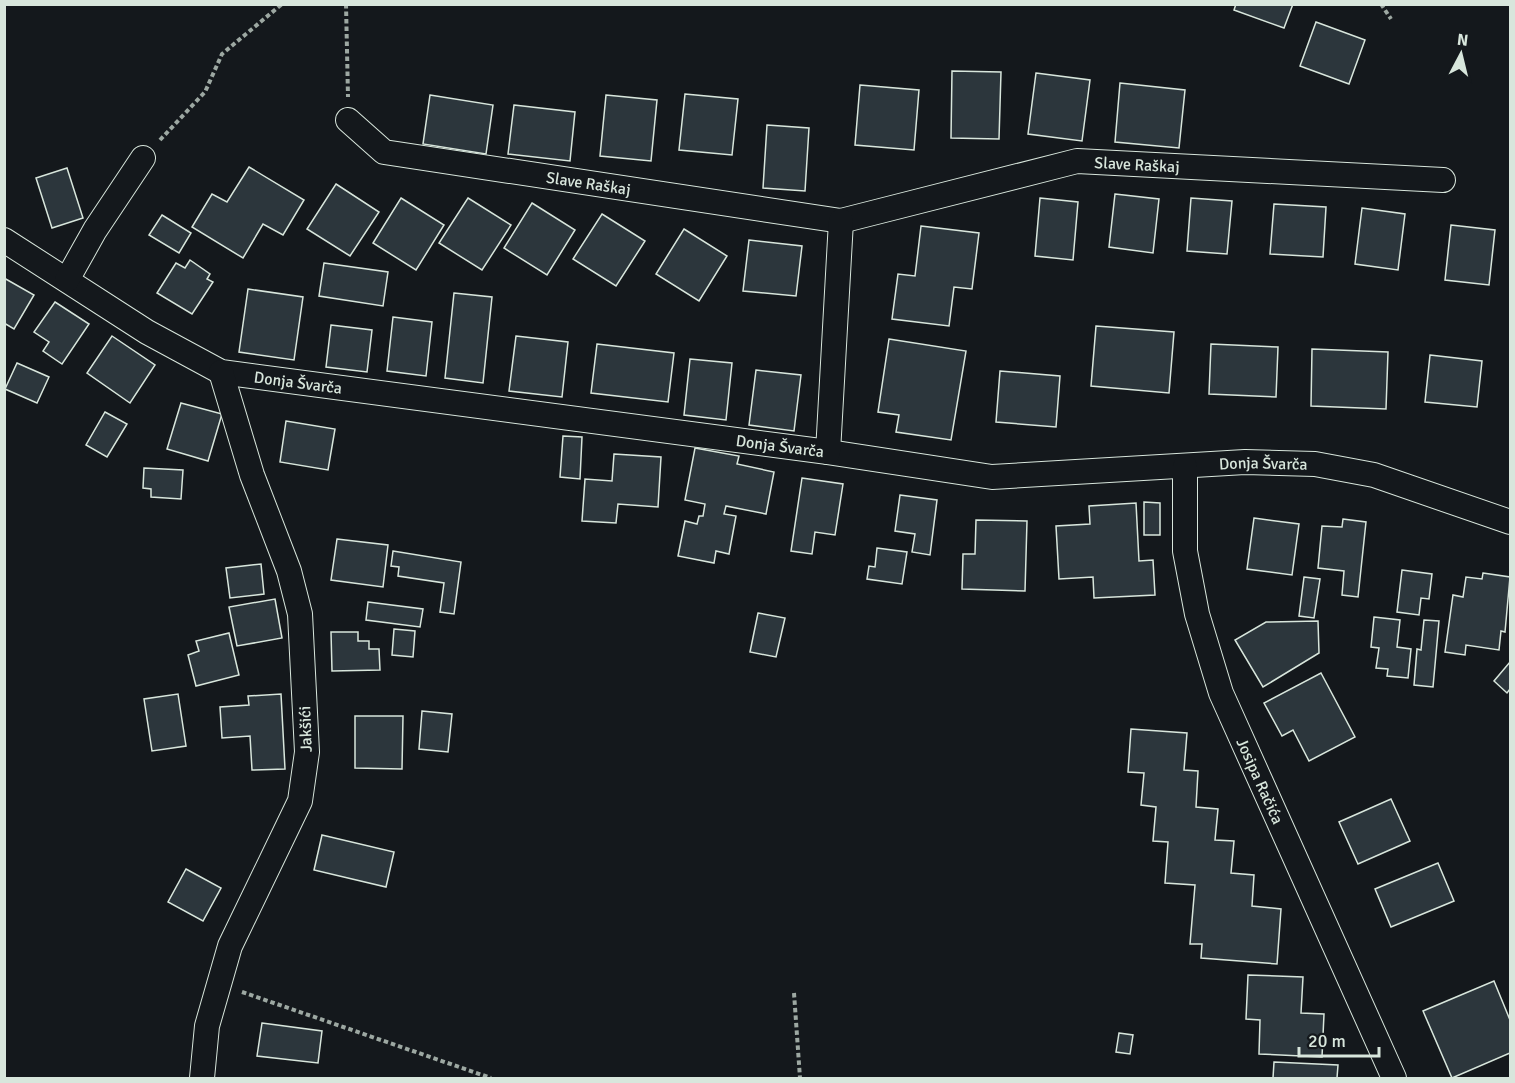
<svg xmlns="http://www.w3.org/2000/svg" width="1515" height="1083" viewBox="0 0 1515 1083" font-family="Signika,sans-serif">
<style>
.building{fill:#2c363c;stroke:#d8e6dc;stroke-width:1.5}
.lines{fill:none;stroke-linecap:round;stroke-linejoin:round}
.minor-casing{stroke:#d8e6dc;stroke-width:26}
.path{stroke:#9da8a2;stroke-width:4;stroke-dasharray:4.5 3;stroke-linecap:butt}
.minor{stroke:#14181c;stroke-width:24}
.labels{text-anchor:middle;stroke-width:4.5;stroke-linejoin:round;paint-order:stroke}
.street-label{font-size:16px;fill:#d8e6dc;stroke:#14181c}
</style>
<rect width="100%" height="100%" fill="#14181c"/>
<g class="building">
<polygon points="1236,4 1293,4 1284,28 1234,10"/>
<polygon points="1316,22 1365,40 1349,84 1300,66"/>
<polygon points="952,71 1001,72 999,139 951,138"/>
<polygon points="1036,73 1090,80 1082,141 1028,134"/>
<polygon points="1120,83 1185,90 1179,148 1115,142"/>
<polygon points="860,85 919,90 914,150 855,145"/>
<polygon points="685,94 738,99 732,155 679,150"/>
<polygon points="430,95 493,105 486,154 423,144"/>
<polygon points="606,95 657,100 651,161 600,156"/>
<polygon points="514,105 575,112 570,161 508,154"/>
<polygon points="767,125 809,128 805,191 763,188"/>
<polygon points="249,167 304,200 283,235 263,224 243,258 192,227 212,194 227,202"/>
<polygon points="67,168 83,218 52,228 36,178"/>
<polygon points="336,184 379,212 350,256 307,229"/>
<polygon points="1115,194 1159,199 1153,253 1109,247"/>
<polygon points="401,198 444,225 416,270 373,243"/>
<polygon points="468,198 511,225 482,270 439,243"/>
<polygon points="1040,198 1078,202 1073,260 1035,256"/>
<polygon points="1191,198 1232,201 1227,254 1187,251"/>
<polygon points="532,203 575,230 547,275 504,248"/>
<polygon points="1274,204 1326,207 1323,257 1270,254"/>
<polygon points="1362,208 1405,214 1398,270 1355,264"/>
<polygon points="602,214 645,241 616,286 573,259"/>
<polygon points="162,215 191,233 179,253 149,235"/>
<polygon points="1451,225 1495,230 1489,285 1445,280"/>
<polygon points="921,226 979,233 972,289 954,287 949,326 892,319 898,274 915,276"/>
<polygon points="684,229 727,256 699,301 656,274"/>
<polygon points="749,240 802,246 796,296 743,291"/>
<polygon points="190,260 210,274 207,279 213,282 192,314 157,293 176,263 185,268"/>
<polygon points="324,263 388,272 383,306 319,296"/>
<polygon points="4,278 34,295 14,329 4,323"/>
<polygon points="248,289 303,297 294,360 239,352"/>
<polygon points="454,293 492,297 483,383 445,378"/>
<polygon points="55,302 89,324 62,364 43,351 49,342 34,332"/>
<polygon points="393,317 432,322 426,376 387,371"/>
<polygon points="331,325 372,330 367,372 326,367"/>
<polygon points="1096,326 1174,332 1169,393 1091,386"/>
<polygon points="112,336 155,365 130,403 87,373"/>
<polygon points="516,336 568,342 562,397 509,391"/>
<polygon points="889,339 966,351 951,440 896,432 899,415 878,412"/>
<polygon points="597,344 674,353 668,402 591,393"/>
<polygon points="1211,344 1278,347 1276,397 1209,394"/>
<polygon points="1312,349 1388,352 1386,409 1311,406"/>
<polygon points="1430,355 1482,361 1477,407 1425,402"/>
<polygon points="690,359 732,363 726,420 684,415"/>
<polygon points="17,363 49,377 37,403 5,389"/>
<polygon points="756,370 801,375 794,431 749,425"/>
<polygon points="1000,371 1060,376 1056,427 996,422"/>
<polygon points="181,403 222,414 208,461 167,449"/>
<polygon points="105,412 127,424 107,457 86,445"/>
<polygon points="286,421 335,429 328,470 280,462"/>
<polygon points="563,436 582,437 580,479 560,477"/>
<polygon points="695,448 739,456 737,464 774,472 766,514 726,506 724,514 736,516 729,554 716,551 714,563 678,556 685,521 697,524 699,516 703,516 705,504 685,500"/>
<polygon points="614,454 661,457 658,507 618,504 616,523 582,521 585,479 612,481"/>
<polygon points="144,468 183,470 181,499 151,497 151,489 143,488"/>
<polygon points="802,478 843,484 835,535 815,532 812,554 791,551"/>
<polygon points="900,495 937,500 930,555 912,552 915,534 895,531"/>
<polygon points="1144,502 1160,503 1160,535 1144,535"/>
<polygon points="1136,503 1139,561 1153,560 1155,595 1094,598 1093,577 1059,579 1056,526 1090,524 1089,506"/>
<polygon points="1254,518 1299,524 1292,575 1247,569"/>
<polygon points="1343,519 1366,522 1358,597 1342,595 1344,571 1318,568 1322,526 1342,527"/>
<polygon points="976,520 1027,521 1025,591 962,589 963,554 975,554"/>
<polygon points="337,539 388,545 383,587 331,580"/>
<polygon points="877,548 907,552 902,584 867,579 869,566 875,567"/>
<polygon points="393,551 461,562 454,614 440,612 444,583 398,576 399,567 391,566"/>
<polygon points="261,564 264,594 230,598 226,568"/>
<polygon points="1402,570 1432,574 1429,599 1421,598 1419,615 1397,612"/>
<polygon points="1483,573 1510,577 1505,632 1501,631 1499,650 1466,645 1465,655 1445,652 1453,595 1463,597 1466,577 1482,579"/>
<polygon points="1304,577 1320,579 1314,618 1299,616"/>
<polygon points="275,599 282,638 237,646 229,607"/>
<polygon points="368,602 423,609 420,627 366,620"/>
<polygon points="758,613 785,618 776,657 750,652"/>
<polygon points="1374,617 1400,620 1397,647 1411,649 1408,678 1387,676 1388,669 1376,668 1379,648 1371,647"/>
<polygon points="1424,620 1439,621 1433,687 1414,685 1417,649 1421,650"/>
<polygon points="1318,621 1319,653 1263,687 1235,640 1266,622"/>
<polygon points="394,629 415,631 413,657 392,655"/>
<polygon points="331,632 358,632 358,641 369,641 369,649 379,649 380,670 332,671"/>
<polygon points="229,633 239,675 196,686 188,655 199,651 196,641"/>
<polygon points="1510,662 1510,689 1507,693 1494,681"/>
<polygon points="1321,673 1355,737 1309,761 1293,730 1282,736 1264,703"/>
<polygon points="178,694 186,746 152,751 144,699"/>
<polygon points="281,694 285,769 252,770 250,736 222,738 220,707 249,705 248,696"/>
<polygon points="422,711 452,714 448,752 419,749"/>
<polygon points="355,716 403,716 402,769 355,768"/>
<polygon points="1131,729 1187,733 1184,770 1198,771 1196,807 1218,809 1215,840 1234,841 1231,873 1254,875 1252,906 1281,909 1277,964 1201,958 1202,944 1190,944 1195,885 1165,883 1168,842 1153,841 1156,807 1141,805 1144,773 1128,772"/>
<polygon points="1391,799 1410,841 1358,864 1339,822"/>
<polygon points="322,835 394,852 386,887 314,870"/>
<polygon points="1438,863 1454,901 1391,927 1375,889"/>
<polygon points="186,869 221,888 203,921 168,902"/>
<polygon points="1248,975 1303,977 1301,1013 1324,1014 1322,1057 1259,1054 1260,1020 1246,1019"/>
<polygon points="1494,981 1510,1020 1510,1053 1452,1078 1423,1011"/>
<polygon points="262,1023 322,1031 318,1063 257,1056"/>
<polygon points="1119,1033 1133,1035 1130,1054 1116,1052"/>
<polygon points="1274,1062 1338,1065 1337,1078 1273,1078"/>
</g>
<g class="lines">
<g class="minor-casing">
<g id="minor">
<path id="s1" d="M348,120L384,152L841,221L1077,161L1443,180"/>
<path id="s2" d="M4,240L147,332L221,372L828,452L992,477L1245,462L1315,464L1374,475L1510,522"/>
<polyline points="67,280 95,230 143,158"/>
<polyline points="828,452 841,221"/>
<path id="s3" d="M1185,467V551L1197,614L1221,693L1394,1078"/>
<polyline points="202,1078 207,1026 230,946 300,801 307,752 300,614 289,571 252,475 221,372"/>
</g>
</g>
<g class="path">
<polyline points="346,4 348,97"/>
<polyline points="1381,4 1391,19"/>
<polyline points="160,140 205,92 222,54 282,4"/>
<polyline points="242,992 491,1078"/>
<polyline points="794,993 800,1078"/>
</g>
<use href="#minor" class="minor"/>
</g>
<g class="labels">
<g class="street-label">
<text dy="6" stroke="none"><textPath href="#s1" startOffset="814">Slave Raškaj</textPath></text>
<text dy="6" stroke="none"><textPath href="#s1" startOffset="255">Slave Raškaj</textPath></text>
<text dy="6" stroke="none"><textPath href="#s2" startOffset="332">Donja Švarča</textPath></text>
<text dy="6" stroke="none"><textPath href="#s2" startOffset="818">Donja Švarča</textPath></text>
<text dy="6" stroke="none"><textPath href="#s2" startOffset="1304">Donja Švarča</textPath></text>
<text transform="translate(305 729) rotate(-92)" y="6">Jakšići</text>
<text dy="6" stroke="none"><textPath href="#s3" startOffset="327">Josipa Račića</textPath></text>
</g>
</g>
<rect width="1515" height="1083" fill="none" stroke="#d8e6dc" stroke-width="12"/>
<g transform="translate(1461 54) rotate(7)" stroke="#14181c" stroke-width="4.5" paint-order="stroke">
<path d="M0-4.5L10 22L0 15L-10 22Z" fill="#d8e6dc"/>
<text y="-9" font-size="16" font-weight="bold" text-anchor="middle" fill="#d8e6dc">N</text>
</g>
<path d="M1299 1047v9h80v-9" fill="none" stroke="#d8e6dc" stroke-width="3"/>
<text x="1308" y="1047" font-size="18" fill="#d8e6dc" stroke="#14181c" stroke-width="4.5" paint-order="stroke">20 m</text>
</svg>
